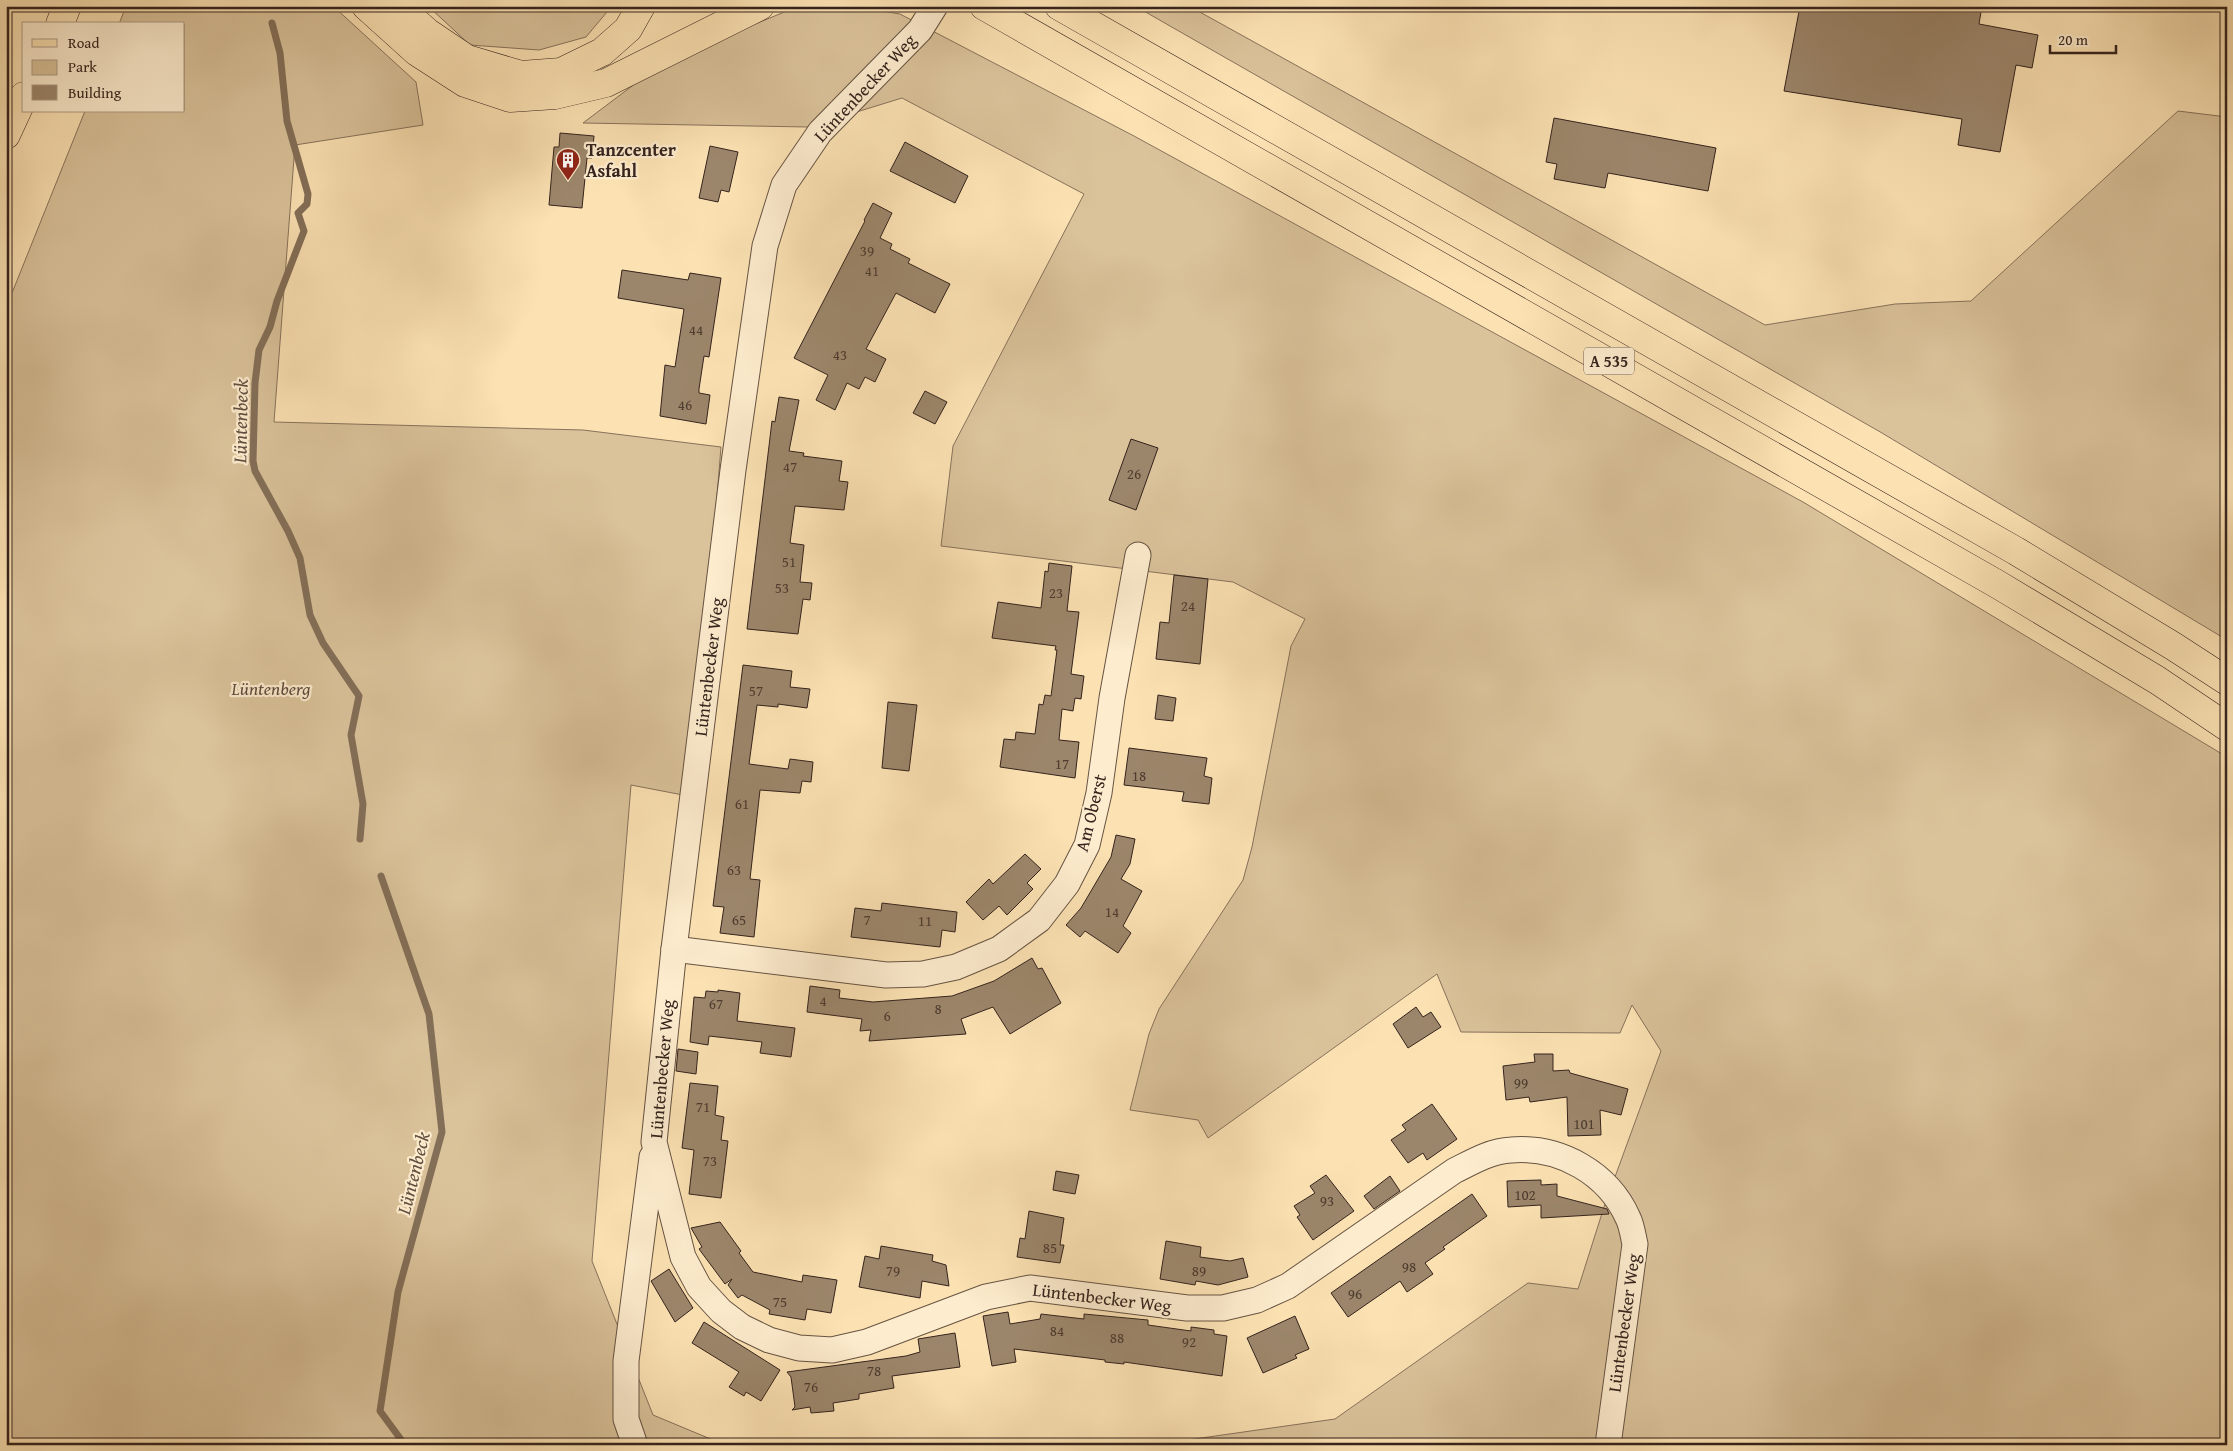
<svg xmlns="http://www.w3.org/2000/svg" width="2233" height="1451" viewBox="0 0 2233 1451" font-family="'Gentium Book Plus',serif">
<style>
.green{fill:#dac29a;stroke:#87725c}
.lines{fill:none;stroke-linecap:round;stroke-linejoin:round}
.stream{stroke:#836f58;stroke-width:7}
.building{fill:#9c866b;stroke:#34231d}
.street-casing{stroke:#665342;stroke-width:27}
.primary-casing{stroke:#34231d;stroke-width:29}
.highway-casing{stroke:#34231d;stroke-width:29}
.street{stroke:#fdecce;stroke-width:25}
.primary{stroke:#fce2b3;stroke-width:28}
.highway{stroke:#fce2b3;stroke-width:28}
.labels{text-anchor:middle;stroke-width:4.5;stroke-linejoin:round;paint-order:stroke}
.number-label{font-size:15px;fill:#4e3c30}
.shield{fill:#fdecce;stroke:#705f52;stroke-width:1}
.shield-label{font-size:16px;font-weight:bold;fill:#34231d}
.street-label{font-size:18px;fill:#34231d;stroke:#fdecce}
.poi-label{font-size:18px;font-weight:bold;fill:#34231d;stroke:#fdecce;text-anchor:start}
.park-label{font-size:18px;font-style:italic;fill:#5e4b3c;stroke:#fdecce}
.water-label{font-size:19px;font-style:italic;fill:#624f40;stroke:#fdecce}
</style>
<rect width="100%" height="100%" fill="#fce2b3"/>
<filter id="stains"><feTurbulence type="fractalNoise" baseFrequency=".004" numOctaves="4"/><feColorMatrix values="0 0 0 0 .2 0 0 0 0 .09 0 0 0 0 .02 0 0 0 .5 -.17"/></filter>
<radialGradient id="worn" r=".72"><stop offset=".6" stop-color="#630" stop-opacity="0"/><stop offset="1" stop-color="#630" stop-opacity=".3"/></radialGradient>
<g class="green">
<polygon points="126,6 333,6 416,82 423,125 295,145 274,422 583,430 721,447 715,521 683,795 631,785 592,1261 653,1415 725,1445 6,1445 6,308 85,111 184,111 184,24 119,24"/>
<polygon points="428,6 612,6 586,37 539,50 470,45"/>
<polygon points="799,6 851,6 900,14 1134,136 1803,502 2227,757 2227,1445 1152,1445 1335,1419 1528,1283 1578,1289 1604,1207 1661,1051 1632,1005 1620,1033 1461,1032 1437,974 1208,1138 1198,1120 1130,1110 1149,1034 1159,1009 1243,880 1252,847 1291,646 1305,619 1233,582 941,546 953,446 1084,194 902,98 808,127 583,123 644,77 743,29"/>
<polygon points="1135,6 1189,6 1765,325 1895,304 1971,301 2178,111 2227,117 2227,640 1882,433"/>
</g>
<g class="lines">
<g class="stream">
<polyline points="272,23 280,53 287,121 308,194 307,204 298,213 304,231 277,301 270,327 259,350 255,383 253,461 255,471 288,531 300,558 310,615 323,643 359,696 351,735 363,804 360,839"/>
<polyline points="381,876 429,1014 442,1132 398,1292 380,1411 405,1445"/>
</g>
</g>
<g class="building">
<polygon points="1800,6 1982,6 1979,24 2038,35 2032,68 2016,65 2000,152 1958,145 1962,119 1784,91"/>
<polygon points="1554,118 1716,148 1708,191 1608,173 1605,188 1554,179 1557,164 1546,162"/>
<polygon points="560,133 594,136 592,158 587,158 582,208 549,205 554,147 559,147"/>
<polygon points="905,142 968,176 955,203 890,171"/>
<polygon points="710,146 738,152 729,192 721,190 718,202 699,198"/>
<polygon points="873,203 892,213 880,238 892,244 890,249 910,259 908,263 950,284 935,313 896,293 866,349 886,359 875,382 865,377 859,389 847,383 835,410 816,400 828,375 794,358 865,221 864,220"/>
<polygon points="622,270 688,280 690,273 721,278 709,357 704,356 699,389 699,393 710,395 706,424 660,416 665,365 675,367 684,309 618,298"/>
<polygon points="925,391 947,402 935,424 913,413"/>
<polygon points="779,397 799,400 789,451 804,453 803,456 842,461 839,481 848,482 844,510 795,506 790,543 804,545 800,582 812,583 810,600 803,599 798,634 747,629 772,421 775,422"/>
<polygon points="1131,439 1158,448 1136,510 1109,500"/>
<polygon points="1049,563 1072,566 1067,611 1079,612 1071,674 1084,676 1081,699 1075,698 1073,711 1062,709 1059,740 1079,742 1075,778 1000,767 1004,739 1015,740 1016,732 1035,734 1039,704 1043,705 1045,695 1051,696 1057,650 1055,650 1056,646 992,638 998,602 1041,608 1045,571 1048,572"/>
<polygon points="1174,575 1208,579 1200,664 1156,659 1160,622 1169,623"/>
<polygon points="743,665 792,671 790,687 810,689 807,708 778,704 778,707 757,705 749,764 788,769 790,759 813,762 811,782 802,781 800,793 760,790 750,879 760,880 754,937 720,933 724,907 713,906"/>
<polygon points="1158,695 1176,698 1173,721 1155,719"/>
<polygon points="888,702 917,705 909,771 882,768"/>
<polygon points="1129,748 1207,758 1204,776 1212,778 1209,804 1182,801 1184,792 1124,785"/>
<polygon points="1116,835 1135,839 1130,864 1121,879 1142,891 1123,926 1131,933 1118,953 1085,931 1080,937 1066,925 1081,908 1111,857"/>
<polygon points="1025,854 1041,869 1027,883 1033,889 1007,915 999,906 983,920 966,902 989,879 993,884"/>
<polygon points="882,903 957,912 955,932 942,930 940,947 851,937 855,908 881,911"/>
<polygon points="1032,958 1038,969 1042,968 1061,1003 1010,1034 993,1007 961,1019 966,1034 869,1041 871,1030 860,1031 862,1019 807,1012 810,986 840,990 839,998 873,1002 952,996 994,981"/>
<polygon points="718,990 740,993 737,1021 795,1028 791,1057 760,1053 762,1042 709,1036 708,1045 690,1042 694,997 705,998 706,991 718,992"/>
<polygon points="1416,1007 1423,1017 1431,1012 1441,1027 1408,1048 1393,1024"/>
<polygon points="678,1049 698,1052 696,1074 676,1071"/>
<polygon points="1534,1054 1553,1054 1553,1071 1569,1070 1570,1073 1628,1089 1621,1115 1600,1110 1601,1135 1568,1136 1567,1097 1530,1102 1529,1097 1506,1100 1503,1066 1535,1062"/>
<polygon points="690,1083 718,1086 715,1115 724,1117 721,1140 728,1141 721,1198 689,1194 694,1150 682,1148"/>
<polygon points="1432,1104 1457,1139 1427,1160 1423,1153 1408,1163 1391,1140 1406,1130 1402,1125"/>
<polygon points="1056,1171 1079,1175 1075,1194 1053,1190"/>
<polygon points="1326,1175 1354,1211 1313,1240 1297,1217 1300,1215 1294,1206 1315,1193 1310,1186"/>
<polygon points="1390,1176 1400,1191 1374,1209 1364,1196"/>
<polygon points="1541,1180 1541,1185 1557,1184 1557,1196 1607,1209 1609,1214 1541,1218 1541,1205 1508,1207 1507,1181"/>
<polygon points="1472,1194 1487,1216 1443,1247 1445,1249 1425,1263 1433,1274 1407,1292 1400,1281 1348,1317 1331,1293"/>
<polygon points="1029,1211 1064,1218 1060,1245 1064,1245 1060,1263 1017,1257 1020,1238 1025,1239"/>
<polygon points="720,1222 741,1251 739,1253 753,1272 802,1282 803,1275 837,1280 831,1313 807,1309 805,1320 769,1314 770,1310 742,1295 738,1298 728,1285 732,1279 725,1284 699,1249 702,1247 691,1228"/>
<polygon points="1166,1241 1201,1247 1200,1257 1230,1261 1243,1258 1248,1277 1218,1285 1196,1281 1195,1285 1160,1279"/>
<polygon points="881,1246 933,1255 932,1261 946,1265 949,1286 922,1281 920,1298 859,1287 865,1256 879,1259"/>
<polygon points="669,1269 693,1308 675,1322 651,1281"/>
<polygon points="1008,1312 1010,1324 1040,1319 1041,1314 1084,1319 1084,1314 1148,1320 1148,1325 1191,1331 1191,1327 1214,1330 1214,1334 1227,1336 1222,1376 1124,1362 1124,1364 1105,1362 1105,1360 1014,1349 1016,1362 992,1366 983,1316"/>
<polygon points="1295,1316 1309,1349 1295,1355 1297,1358 1263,1373 1247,1338"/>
<polygon points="704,1322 780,1370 761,1401 746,1392 744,1396 729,1387 739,1372 692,1343"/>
<polygon points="955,1333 960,1367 892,1376 894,1388 859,1394 859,1399 833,1403 834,1411 811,1413 810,1407 792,1410 795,1407 791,1377 787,1372 906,1356 920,1352 918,1339"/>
</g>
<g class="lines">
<g class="street-casing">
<g id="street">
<path d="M935,6L920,30L820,132L784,185L765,246L733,470L674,949L654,1142L683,1257L699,1287L721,1311L742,1327L769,1340L799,1348L832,1350L867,1342L986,1297L1030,1288L1187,1308H1223L1257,1300L1288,1286L1454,1171C1472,1162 1490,1151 1511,1150C1560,1146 1608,1173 1628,1218C1632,1226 1633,1236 1635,1244L1608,1445"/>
<polyline points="674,949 886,975 923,974 956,967 999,949 1039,920 1067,884 1087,845 1099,793 1112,698 1138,555"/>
<polyline points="635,1445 626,1419 626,1361 652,1157"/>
</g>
</g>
<g class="primary-casing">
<g id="primary">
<polyline points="60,24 67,6"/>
<polyline points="6,135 24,96"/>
</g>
</g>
<g class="highway-casing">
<g id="highway">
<polyline points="366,6 417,52 465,83 510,98 555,95 606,83 760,6"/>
<polyline points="398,6 427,32 467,59 521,75 561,72 602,52 628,29 641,6"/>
<polyline points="984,6 1997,584 2157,680 2227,727"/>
<polyline points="1059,6 2016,551 2173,646 2227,681"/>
</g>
</g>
<use href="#street" class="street"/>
<use href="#primary" class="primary"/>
<use href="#highway" class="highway"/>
</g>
<defs>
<g id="building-pin" transform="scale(1.25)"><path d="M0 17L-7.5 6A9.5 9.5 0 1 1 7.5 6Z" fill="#8f2418" stroke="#fdecce"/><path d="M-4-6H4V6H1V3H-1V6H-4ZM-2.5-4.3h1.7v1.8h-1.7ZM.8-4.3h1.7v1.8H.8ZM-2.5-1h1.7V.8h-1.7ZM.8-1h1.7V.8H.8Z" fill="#fff"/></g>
</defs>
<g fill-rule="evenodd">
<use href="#building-pin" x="568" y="160"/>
</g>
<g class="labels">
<g class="number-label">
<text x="867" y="256">39</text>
<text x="872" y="276">41</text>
<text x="696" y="335">44</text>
<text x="840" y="360">43</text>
<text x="685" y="410">46</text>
<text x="790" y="472">47</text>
<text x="1134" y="479">26</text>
<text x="789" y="567">51</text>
<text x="782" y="593">53</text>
<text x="1056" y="598">23</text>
<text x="1188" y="611">24</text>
<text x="756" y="696">57</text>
<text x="1062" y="769">17</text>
<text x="1139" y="781">18</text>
<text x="742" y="809">61</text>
<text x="734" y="875">63</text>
<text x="1112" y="917">14</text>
<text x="739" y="925">65</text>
<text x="867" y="925">7</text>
<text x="925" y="926">11</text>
<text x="823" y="1006">4</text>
<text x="716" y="1009">67</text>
<text x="938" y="1014">8</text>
<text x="887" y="1021">6</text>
<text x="1521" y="1088">99</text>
<text x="703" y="1112">71</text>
<text x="1584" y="1129">101</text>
<text x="710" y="1166">73</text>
<text x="1525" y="1200">102</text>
<text x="1327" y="1206">93</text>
<text x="1050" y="1253">85</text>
<text x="1409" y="1272">98</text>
<text x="893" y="1276">79</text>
<text x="1199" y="1276">89</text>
<text x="1355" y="1299">96</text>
<text x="780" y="1307">75</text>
<text x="1057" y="1336">84</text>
<text x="1117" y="1343">88</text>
<text x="1189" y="1347">92</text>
<text x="874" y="1376">78</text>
<text x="811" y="1392">76</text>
</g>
<rect class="shield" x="1584" y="347.5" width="50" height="27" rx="4"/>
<g class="shield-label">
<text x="1609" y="367">A 535</text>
</g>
<g class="street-label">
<text transform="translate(865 88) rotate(-47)" y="6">Lüntenbecker Weg</text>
<text transform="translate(709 667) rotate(-83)" y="6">Lüntenbecker Weg</text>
<text transform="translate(1091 813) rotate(-76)" y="6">Am Oberst</text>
<text transform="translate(662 1069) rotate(-85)" y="6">Lüntenbecker Weg</text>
<text transform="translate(1102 1298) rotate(7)" y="6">Lüntenbecker Weg</text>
<text transform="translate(1624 1323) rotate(-82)" y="6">Lüntenbecker Weg</text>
</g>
<g class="poi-label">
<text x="586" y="156">Tanzcenter<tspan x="586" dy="21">Asfahl</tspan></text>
</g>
<g class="park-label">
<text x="271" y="695">Lüntenberg</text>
</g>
<g class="water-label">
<text transform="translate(240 421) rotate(-89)" y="7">Lüntenbeck</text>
<text transform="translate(413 1173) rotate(-76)" y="7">Lüntenbeck</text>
</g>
</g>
<rect width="2233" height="1451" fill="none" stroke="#fce2b3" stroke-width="25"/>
<rect x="8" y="8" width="2218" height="1436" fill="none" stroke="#34231d" stroke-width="2.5"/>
<rect x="12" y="12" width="2208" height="1426" fill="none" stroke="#34231d"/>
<rect x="22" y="22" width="162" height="90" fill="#fdecce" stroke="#ad9c87"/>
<rect x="32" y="39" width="25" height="8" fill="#fce2b3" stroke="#ad9c87"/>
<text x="68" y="48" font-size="15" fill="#34231d">Road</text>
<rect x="32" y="60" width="25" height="15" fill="#dac29a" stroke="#ad9c87"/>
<text x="68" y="72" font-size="15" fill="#34231d">Park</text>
<rect x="32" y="85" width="25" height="15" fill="#9c866b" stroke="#ad9c87"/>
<text x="68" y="98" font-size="15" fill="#34231d">Building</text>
<path d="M2050 45v8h66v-8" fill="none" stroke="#34231d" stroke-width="2.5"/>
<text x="2058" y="45" font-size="15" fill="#34231d" stroke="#fdecce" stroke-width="4" paint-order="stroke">20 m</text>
<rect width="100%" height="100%" filter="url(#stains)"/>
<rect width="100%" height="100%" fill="url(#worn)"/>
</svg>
